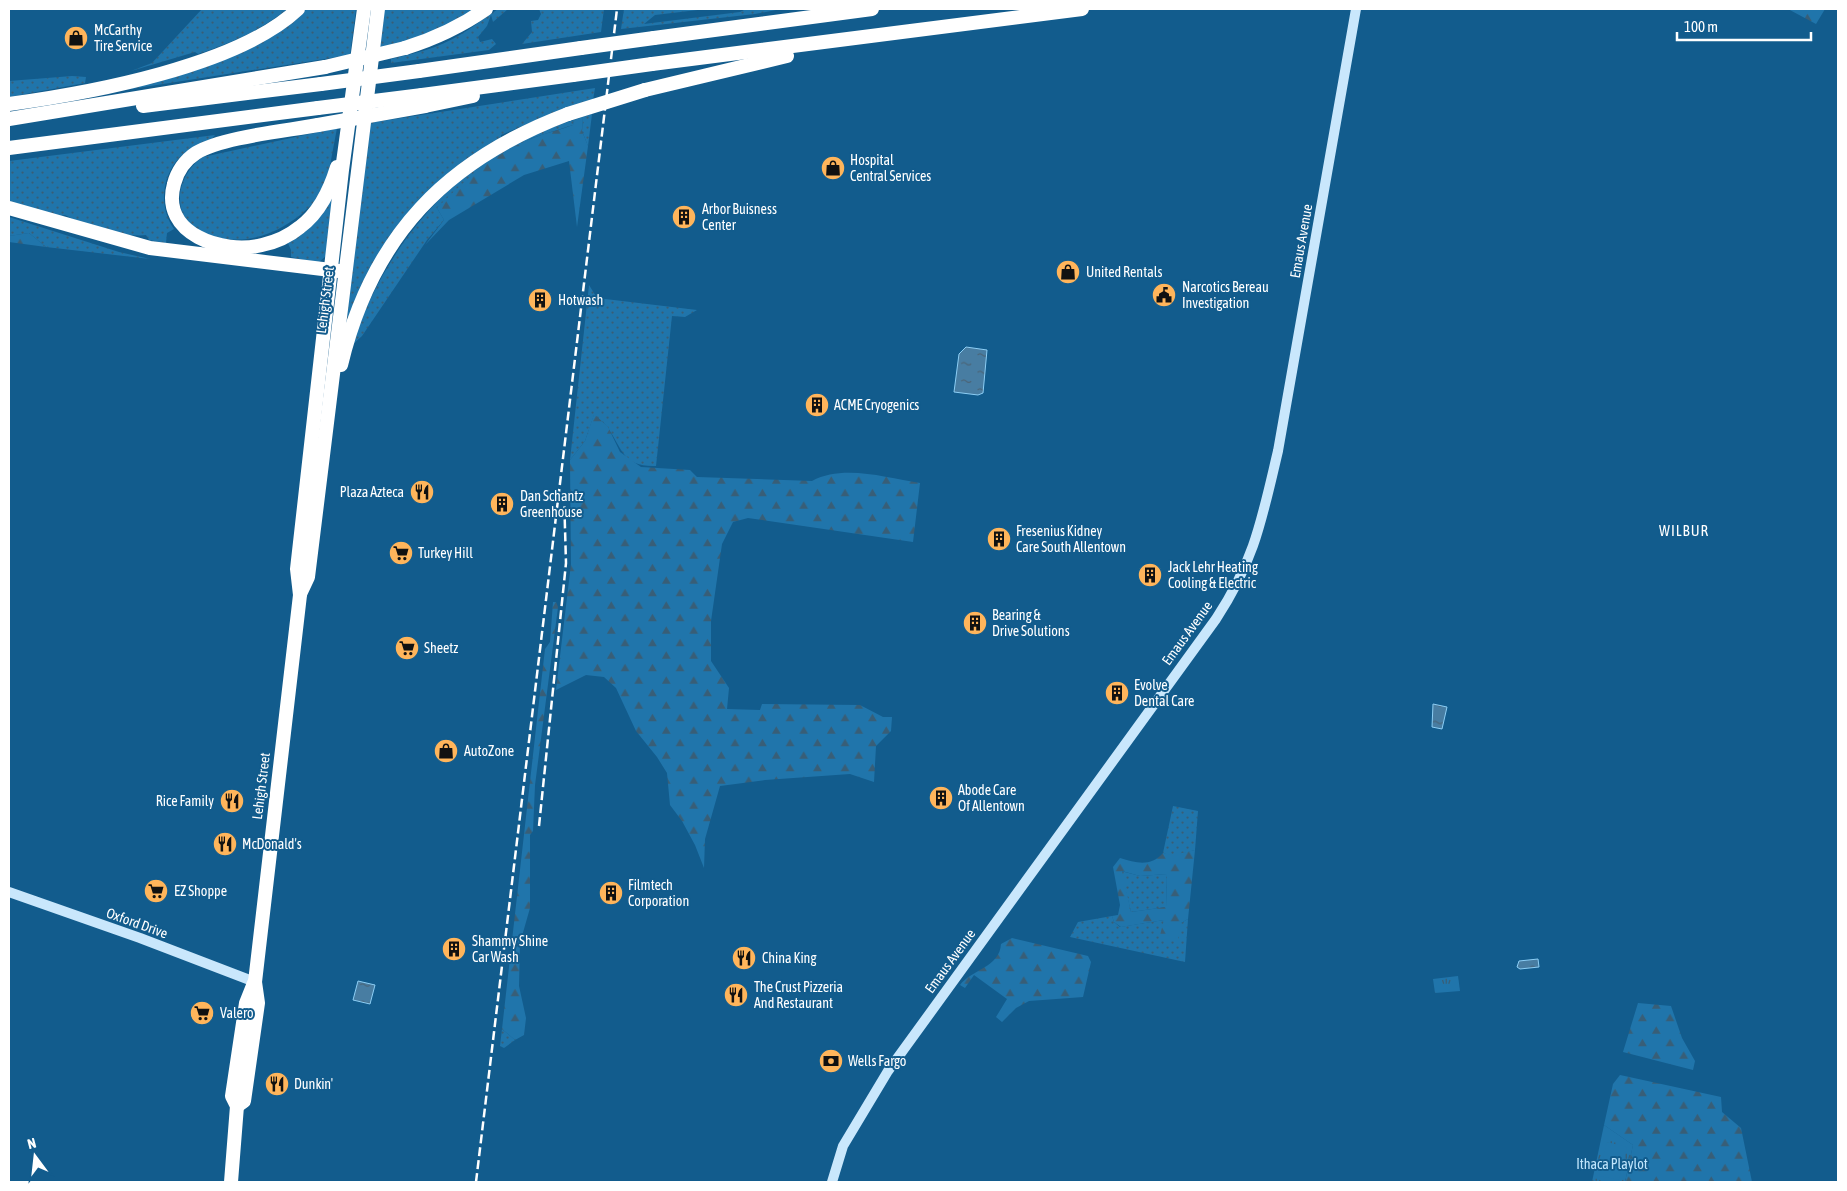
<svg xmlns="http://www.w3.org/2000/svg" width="1847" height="1191" viewBox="0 0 1847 1191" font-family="'Asap Condensed',sans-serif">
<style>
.grass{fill:url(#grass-dots)}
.forest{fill:url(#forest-firs);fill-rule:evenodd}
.park{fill:url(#park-tufts)}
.garden{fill:#2075ab}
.water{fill:url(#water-ripples);stroke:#8ccef5}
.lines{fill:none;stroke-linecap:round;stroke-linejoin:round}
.secondary{stroke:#c9e7fc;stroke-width:10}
.highway{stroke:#fff;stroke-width:14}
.rail{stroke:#fff;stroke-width:2.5;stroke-dasharray:9 4;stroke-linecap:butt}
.highway-bridge{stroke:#fff;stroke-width:14}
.labels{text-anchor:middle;stroke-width:4;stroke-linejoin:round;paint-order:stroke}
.poi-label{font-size:14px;fill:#fff;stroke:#125c8d;text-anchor:start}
.street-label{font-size:14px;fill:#fff;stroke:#125c8d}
.park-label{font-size:14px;fill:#c1e6fd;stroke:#125c8d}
.neighbourhood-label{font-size:15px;letter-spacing:1px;fill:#fff;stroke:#125c8d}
</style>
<defs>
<pattern id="grass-dots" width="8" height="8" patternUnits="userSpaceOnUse" patternTransform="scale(1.25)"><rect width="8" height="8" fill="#2075ab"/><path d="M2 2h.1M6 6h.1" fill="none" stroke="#385e77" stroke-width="1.8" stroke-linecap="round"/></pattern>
<pattern id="forest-firs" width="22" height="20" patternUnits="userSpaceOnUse" patternTransform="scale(1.25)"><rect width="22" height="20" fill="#2075ab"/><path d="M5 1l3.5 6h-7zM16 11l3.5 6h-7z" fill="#385e77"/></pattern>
<pattern id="park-tufts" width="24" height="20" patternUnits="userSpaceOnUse" patternTransform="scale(1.25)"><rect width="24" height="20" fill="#2075ab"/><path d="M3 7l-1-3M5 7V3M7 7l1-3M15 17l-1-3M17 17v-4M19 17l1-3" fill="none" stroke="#385e77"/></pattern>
<pattern id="water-ripples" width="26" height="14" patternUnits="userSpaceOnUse" patternTransform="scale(1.25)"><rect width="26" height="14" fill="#487da2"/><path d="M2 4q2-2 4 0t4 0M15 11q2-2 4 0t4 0" fill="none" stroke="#4a6477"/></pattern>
</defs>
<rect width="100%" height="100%" fill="#125c8d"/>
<g class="grass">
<path d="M202,9H287C260,31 230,43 198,54L195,52L131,71L152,63Z"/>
<path d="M306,9H356L350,55L131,89L135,85C174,74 217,65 253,47C272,37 290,23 306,9Z"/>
<polygon points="384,9 477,9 422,38 377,49"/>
<path d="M498,9H508L493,22L491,15L487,26L478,37L480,42L492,39L496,44L489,50L391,63V59C406,55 421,52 435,47C459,38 478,23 498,9Z"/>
<polygon points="539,9 604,9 601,32 522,44 532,32 531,21 538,20 541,14"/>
<polygon points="624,9 706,9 655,15 644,24 740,12 746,9 781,9 755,14 621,29"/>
<polygon points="72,76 86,77 85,83 9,97 9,81"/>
<polygon points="595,88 593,100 551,114 501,135 501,138 448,173 347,323 350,274 369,123"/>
<polygon points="592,114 588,146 582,131 583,117"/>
<path d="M574,120L573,125L532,138L507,152L437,208L444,220L427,240L362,336L351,346C380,264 428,195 503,149C525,137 550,128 574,120Z"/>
<path d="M337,128L328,176L317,202C309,206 305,211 299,216C283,228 267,236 247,239C231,241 209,238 195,228C169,209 180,172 203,157Z"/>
<path d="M215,135C209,144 198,144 189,150C163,166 156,204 174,229L167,233L166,243L149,240L146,235C126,238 84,226 65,215L60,216L9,202V161Z"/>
<polygon points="332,196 327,255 318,263 291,257 291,250 287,241"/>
<polygon points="9,217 119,252 150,259 46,247 29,233 9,236"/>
<path d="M589,285L597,298L697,310L685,317L672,316L656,466C623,467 623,450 608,428C605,423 599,419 594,415L585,441L570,460Z"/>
<polygon points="1173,806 1198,811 1195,850 1173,856 1163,853"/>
<polygon points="1121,871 1140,876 1167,874 1166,907 1131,912"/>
<polygon points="1112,916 1114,922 1120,927 1164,920 1181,923 1188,919 1185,962 1070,937 1078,922"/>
<polygon points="502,1029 515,1040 504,1048 500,1046"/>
</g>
<g class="forest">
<polygon points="1788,9 1825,9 1816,24"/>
<path d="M583,117L582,131L588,146L577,227L569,161L524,175L449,220L425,245L444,220L437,208C464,181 497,152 533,138C546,133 560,130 573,125L574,120Z"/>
<polygon points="29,233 46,247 9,242 9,236"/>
<path d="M594,414L608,427L620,452L641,467L690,470L697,477L812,481C844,464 886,478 920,483L913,542L748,518L733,522L722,544L711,621V661L729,688L727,709L760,710L762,704L860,705L883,717H892L891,731L876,746L874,782L850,774L765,780L720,786L705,839L704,868L695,845L682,821L670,805L667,773L657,757L636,731L616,688L604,677L586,675L556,690L571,564L570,460L585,441Z"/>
<polygon points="553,602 556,602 558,607 535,785 533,831 530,835 530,908 520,943 519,986 526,1018 524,1035 515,1040 502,1029 545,649 550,642"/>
<path d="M1195,850L1188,919L1181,923L1178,939H1159L1164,920L1121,927L1114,922L1112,916L1118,915L1120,905L1113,867L1120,858C1136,863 1151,867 1163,853L1173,855ZM1122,871L1140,876L1167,874L1166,907L1131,912Z"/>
<path d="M1012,938L1088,956L1091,962L1083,997L1029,1001L1016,1008L1002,1022L996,1017L1007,999L974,975L965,988L960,985C971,970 1000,967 1001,944Z"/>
<polygon points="1638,1003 1671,1006 1682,1038 1695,1061 1693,1070 1623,1052"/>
<polygon points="1620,1075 1721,1097 1722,1112 1741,1128 1752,1182 1625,1182 1633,1145 1604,1125 1613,1084"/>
</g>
<g class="park">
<polygon points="1458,976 1460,991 1435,993 1433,979"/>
<polygon points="1604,1125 1633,1145 1625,1182 1592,1182"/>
</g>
<polygon class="garden" points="1607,1142 1627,1147 1619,1180 1599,1176"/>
<g class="water">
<polygon points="966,347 987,350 983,393 978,395 954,392 959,354"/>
<polygon points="1433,704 1447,707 1442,729 1432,727"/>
<polygon points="1538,959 1539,967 1520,969 1517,967 1519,961"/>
<polygon points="358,981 375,985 370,1004 353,1000"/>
</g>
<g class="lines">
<g class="secondary">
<polyline points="9,892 140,938 255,982"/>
<path d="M832,1182L843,1146L888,1071L1216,619C1255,560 1262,518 1278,451L1356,9"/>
</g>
<g class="highway">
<polyline points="654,38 872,9"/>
<path d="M405,48C434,39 460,27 486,9"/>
<polyline points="652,64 1082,9"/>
<polyline points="419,71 581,48"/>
<polyline points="645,90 787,56"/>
<polyline points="422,95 573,75"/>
<path d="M9,104C90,93 238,66 298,9"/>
<polyline points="143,106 321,84"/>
<polyline points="425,106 473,96"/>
<polyline points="9,119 325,67"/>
<path d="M318,125C286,131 222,137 196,153C185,160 177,172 174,184C160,234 223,255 262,245C276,242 289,236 300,227C320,212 330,190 337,167"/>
<polyline points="9,148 318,108"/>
<polyline points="9,208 150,248 339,271"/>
<path d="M341,365C372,236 446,160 568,114"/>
<polyline points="300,594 308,577 378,9"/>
<polyline points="237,1106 244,1101 258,1003 255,982 300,595 297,569 342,170 364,9"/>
<polyline points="231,1182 237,1106 232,1096 246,1003 254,983"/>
</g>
<g class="rail">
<polyline points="539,826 566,563 564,494"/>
<polyline points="476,1182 617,9"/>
</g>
<g class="highway-bridge">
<polyline points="581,48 654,38"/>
<polyline points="325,67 405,48"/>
<polyline points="573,75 652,64"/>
<polyline points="321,84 419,71"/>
<polyline points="318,108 422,95"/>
<polyline points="568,114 645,90"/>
<polyline points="318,125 425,106"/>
</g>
</g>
<defs>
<g id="shop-disc" transform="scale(1.25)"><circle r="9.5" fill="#ffb55b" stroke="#125c8d"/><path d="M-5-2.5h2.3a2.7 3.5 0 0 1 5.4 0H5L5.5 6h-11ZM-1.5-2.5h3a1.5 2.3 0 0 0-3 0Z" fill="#111"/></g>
<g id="building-disc" transform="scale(1.25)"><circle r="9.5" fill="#ffb55b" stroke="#125c8d"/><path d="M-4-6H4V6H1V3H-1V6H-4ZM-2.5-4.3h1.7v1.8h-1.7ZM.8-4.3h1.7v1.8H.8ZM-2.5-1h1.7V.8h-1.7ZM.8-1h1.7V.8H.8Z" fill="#111"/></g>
<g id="civic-disc" transform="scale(1.25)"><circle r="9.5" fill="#ffb55b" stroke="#125c8d"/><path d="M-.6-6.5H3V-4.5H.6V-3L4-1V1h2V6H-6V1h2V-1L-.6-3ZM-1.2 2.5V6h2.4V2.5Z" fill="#111"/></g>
<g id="restaurant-disc" transform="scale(1.25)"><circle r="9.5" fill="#ffb55b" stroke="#125c8d"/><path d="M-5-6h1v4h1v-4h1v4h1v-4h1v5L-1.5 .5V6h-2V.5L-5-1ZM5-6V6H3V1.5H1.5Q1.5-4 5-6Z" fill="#111"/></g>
<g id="supermarket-disc" transform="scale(1.25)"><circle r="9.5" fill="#ffb55b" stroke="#125c8d"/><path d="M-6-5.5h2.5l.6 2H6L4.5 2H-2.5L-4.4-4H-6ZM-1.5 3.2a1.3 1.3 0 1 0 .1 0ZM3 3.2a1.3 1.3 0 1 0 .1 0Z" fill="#111"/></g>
<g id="bank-disc" transform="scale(1.25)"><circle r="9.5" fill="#ffb55b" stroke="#125c8d"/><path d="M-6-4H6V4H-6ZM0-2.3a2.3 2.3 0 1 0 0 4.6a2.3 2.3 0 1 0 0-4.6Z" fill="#111"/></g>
</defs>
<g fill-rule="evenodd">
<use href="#shop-disc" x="76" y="38"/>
<use href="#shop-disc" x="833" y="168"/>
<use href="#building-disc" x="684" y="217"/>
<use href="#shop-disc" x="1068" y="272"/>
<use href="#civic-disc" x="1164" y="295"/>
<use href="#building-disc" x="540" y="300"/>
<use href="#building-disc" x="817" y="405"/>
<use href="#restaurant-disc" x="422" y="492"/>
<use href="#building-disc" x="502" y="504"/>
<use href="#building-disc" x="999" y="539"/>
<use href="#supermarket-disc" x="401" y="553"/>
<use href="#building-disc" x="1150" y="575"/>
<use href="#building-disc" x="975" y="623"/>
<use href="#supermarket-disc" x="407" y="648"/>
<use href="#building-disc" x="1117" y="693"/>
<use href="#shop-disc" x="446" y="751"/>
<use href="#building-disc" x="941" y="798"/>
<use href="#restaurant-disc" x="232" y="801"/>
<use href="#restaurant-disc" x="225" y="844"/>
<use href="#supermarket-disc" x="156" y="891"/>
<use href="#building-disc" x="611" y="893"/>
<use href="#building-disc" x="454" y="949"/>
<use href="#restaurant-disc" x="744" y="958"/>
<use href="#restaurant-disc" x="736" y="995"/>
<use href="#supermarket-disc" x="202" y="1013"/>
<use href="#bank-disc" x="831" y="1061"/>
<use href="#restaurant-disc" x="277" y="1084"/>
</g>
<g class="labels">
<g class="poi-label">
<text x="94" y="35">McCarthy<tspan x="94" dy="16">Tire Service</tspan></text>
<text x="850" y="165">Hospital<tspan x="850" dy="16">Central Services</tspan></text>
<text x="702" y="214">Arbor Buisness<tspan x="702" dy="16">Center</tspan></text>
<text x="1086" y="277">United Rentals</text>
<text x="1182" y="292">Narcotics Bereau<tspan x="1182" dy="16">Investigation</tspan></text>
<text x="558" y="305">Hotwash</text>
<text x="834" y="410">ACME Cryogenics</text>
<text x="404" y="497" text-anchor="end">Plaza Azteca</text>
<text x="520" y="501">Dan Schantz<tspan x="520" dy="16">Greenhouse</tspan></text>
<text x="1016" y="536">Fresenius Kidney<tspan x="1016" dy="16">Care South Allentown</tspan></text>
<text x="418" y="558">Turkey Hill</text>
<text x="1168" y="572">Jack Lehr Heating<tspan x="1168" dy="16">Cooling &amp; Electric</tspan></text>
<text x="992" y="620">Bearing &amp;<tspan x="992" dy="16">Drive Solutions</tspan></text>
<text x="424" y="653">Sheetz</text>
<text x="1134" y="690">Evolve<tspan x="1134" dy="16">Dental Care</tspan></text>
<text x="464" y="756">AutoZone</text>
<text x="958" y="795">Abode Care<tspan x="958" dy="16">Of Allentown</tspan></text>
<text x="214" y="806" text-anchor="end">Rice Family</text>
<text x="242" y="849">McDonald's</text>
<text x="628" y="890">Filmtech<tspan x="628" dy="16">Corporation</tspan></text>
<text x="174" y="896">EZ Shoppe</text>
<text x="472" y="946">Shammy Shine<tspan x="472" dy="16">Car Wash</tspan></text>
<text x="762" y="963">China King</text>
<text x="754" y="992">The Crust Pizzeria<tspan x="754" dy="16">And Restaurant</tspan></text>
<text x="220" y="1018">Valero</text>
<text x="848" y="1066">Wells Fargo</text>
<text x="294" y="1089">Dunkin'</text>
</g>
<g class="street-label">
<text transform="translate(1301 241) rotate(-80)" y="5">Emaus Avenue</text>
<text transform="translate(325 300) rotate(-83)" y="5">Lehigh Street</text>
<text transform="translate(1187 633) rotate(-54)" y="5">Emaus Avenue</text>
<text transform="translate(261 786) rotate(-83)" y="5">Lehigh Street</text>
<text transform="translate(137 923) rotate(20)" y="5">Oxford Drive</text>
<text transform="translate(950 961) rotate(-54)" y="5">Emaus Avenue</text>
</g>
<g class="park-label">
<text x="1612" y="1169">Ithaca Playlot</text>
</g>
<g class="neighbourhood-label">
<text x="1684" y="536">WILBUR</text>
</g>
</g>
<rect width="1847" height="1191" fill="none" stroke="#ffffff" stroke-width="20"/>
<g transform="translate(35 1156) rotate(345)" stroke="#125c8d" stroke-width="4" paint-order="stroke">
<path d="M0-4L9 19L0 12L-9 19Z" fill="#ffffff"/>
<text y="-8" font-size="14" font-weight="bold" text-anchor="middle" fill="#ffffff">N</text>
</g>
<path d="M1677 32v8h134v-8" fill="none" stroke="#ffffff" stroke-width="2.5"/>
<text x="1684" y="32" font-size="15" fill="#ffffff" stroke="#125c8d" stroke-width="4" paint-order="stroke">100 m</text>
</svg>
